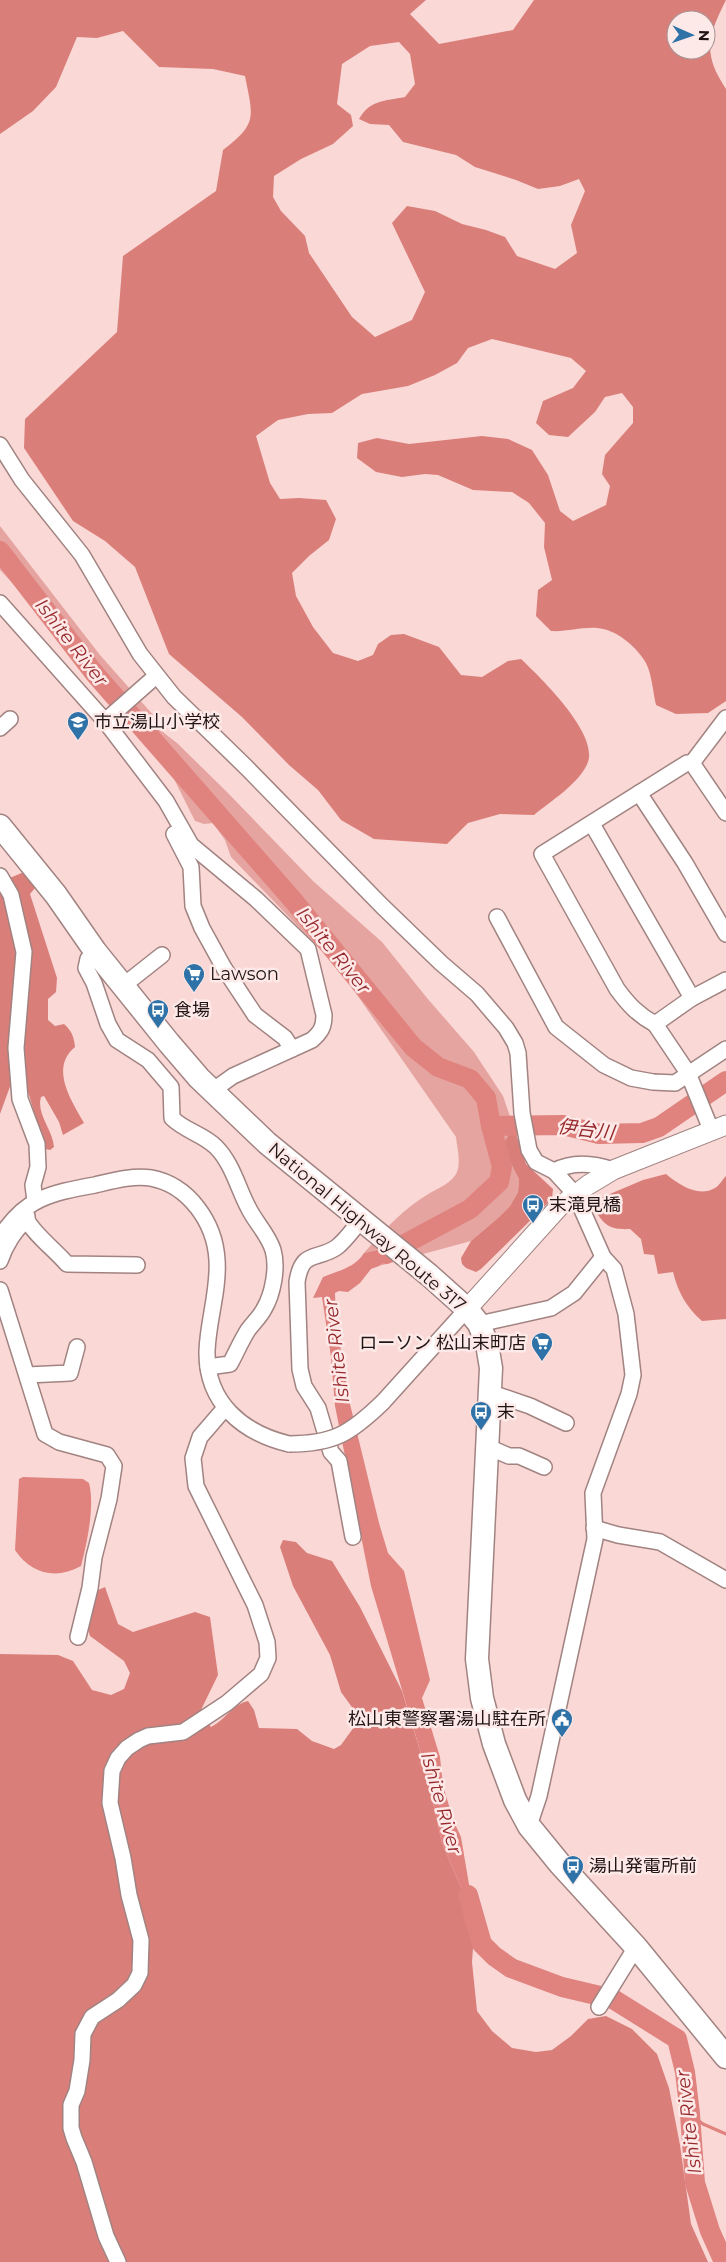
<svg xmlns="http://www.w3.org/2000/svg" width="726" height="2262" viewBox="0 0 726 2262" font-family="Montserrat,'Noto Sans JP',sans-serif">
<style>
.green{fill:#e6a4a0}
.forest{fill:#da7e7a;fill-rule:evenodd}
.water{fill:#e0837f}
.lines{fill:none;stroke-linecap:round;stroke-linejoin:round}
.stream{stroke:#e0837f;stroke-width:3}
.river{stroke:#e0837f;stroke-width:20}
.minor-casing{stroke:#a18381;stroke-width:18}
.major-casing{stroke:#a18381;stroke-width:21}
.highway-casing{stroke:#a18381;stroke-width:25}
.minor{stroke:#fff;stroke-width:15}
.major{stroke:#fff;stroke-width:19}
.highway{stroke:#fff;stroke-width:22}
.minor-bridge-casing{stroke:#a18381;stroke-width:18;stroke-linecap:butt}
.minor-bridge{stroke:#fff;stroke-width:15}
.labels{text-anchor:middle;stroke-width:5;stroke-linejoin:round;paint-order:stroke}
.poi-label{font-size:18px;fill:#201514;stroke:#fde9e7;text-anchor:start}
.street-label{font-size:18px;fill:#201514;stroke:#fde9e7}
.water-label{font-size:19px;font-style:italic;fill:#96292d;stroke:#fde9e7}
</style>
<rect width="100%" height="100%" fill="#f9d8d6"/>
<path class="green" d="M0,526L100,655L154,716L164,733L177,743L227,792L313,881L382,942L427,998L474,1052L503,1096L516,1134L511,1132L515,1169L519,1179L518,1192L510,1206L498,1218L471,1241L379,1266L409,1242L364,1253C384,1230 404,1208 430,1193C439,1188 453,1182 457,1172C461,1161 457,1148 456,1137L339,969L231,857L225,840L213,823L204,824L195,821L171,773L163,761L80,669L22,593L0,570Z"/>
<g class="forest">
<path d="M0,0H426L410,14L439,44L513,30L534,0H726C708,36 702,53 726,89V701L708,713L676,714L656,705C653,692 652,675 646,663C637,647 616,629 597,628C581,627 566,632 551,631L536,616L538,590L552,580L544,547L545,523L529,503L512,492L473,490L438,475L425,474L402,477L376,472L357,458L358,443L377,438L409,444L482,436L508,439L532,450L548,475L560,511L573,521L606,505L610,486L602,474L605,455L633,423V407L622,393L605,397L595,412L568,437L549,435L536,423L543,401L573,388L586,371L571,358L492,339L468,348L457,363L435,375L408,386L362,394L332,413L308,414L278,420L256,436L270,483L280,499L299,498L326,500L336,519L329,540L309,556L292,573L296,596L313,627L333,653L358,661L373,655L378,644L391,635L404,634L439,647L461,675L482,677L508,661L521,659C541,678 598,733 588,762C580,783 551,801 534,815L500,814L468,823L447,844L374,839L341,820L318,790L289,765L242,717L169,654L135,567L105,541L73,521L24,448L25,419L117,332L123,256L216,191L223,150C258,123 253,117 245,76L213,69L159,67L123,31L97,38L77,37L56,87L33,111L0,134ZM676,20H706V50H676ZM399,42L410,54L415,84L405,97C384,101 370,100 359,119L370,124L389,125L403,142L456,155L475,167L516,180L538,189L560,186L579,179L585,191L571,225L577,253L555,269L517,256L505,237L486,230L462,224L435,211L407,206L392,223L425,292L412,320L375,337L352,317L309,253L305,236L281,211L273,197L274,176L301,159L333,144L353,126L351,115L337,104L342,64L370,46Z"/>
<path d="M24,872L35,888L30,894L57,978L56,992L48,999V1020L55,1026L64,1024C72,1031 74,1037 75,1047C49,1068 72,1102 84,1123L63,1135L59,1122L44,1096L41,1097C36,1114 53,1130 54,1147L50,1150L45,1149L24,1078L12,1081L0,1114V882Z"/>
<polygon points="512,1131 516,1134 526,1164 553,1189 552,1199 481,1269 476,1272 466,1268 462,1264 461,1258 471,1241 498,1218 510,1206 518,1192 519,1179 507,1155 505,1141"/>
<path d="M666,1174C678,1184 698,1198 715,1188C719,1186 723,1179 726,1176V1319L702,1321C686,1307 678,1292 673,1272L658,1274L654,1255L644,1254L641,1239L630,1229C612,1230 604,1226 596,1211L598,1199L643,1180Z"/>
<path d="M283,1540L296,1542L307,1553L332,1561L360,1607L402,1691L425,1767L442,1843L475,1920L472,1962L477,2011L492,2031L512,2048L536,2052L552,2050L571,2036L588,2019L606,2016L632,2029L657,2054L669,2088L680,2145L691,2224L708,2262H0V1654L58,1655L73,1661L92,1690L111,1695L124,1689L130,1673L124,1661L90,1636L87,1626L96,1591L105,1587L118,1624L133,1632L195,1612L210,1617L218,1675L200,1712L211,1727C225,1720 233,1704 248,1701L254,1710L259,1728L297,1729L312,1741L334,1749L341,1745L354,1727V1710L341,1692L330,1655L293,1586L280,1547Z"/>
</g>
<g class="water">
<path d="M411,1242L379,1266L371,1269L360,1283L348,1292L339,1291L335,1293L336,1322L350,1404L379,1523L388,1553L404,1571L430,1680L422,1698L440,1757L443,1786L454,1822L461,1837L475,1920L442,1843L425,1767L371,1586L335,1406L331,1357L322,1297L313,1298L323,1277C338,1271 356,1267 364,1253Z"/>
<path d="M23,1477L83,1479L89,1483C95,1506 87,1543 81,1566C56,1580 31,1574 15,1550L19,1479Z"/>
</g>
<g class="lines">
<polyline class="stream" points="690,2114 703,2124 726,2134"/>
<g class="river">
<polyline points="0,551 95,674 292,899 413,1047 438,1067 470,1079 486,1098 491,1126 502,1167 499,1182 470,1209 386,1254"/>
<polyline points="491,1126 563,1125 599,1134 642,1133 659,1127 726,1081"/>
<polyline points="468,1895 482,1944 494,1956 511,1968 562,1987 613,1999 677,2039 685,2072 690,2114 695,2183 710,2231 724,2262"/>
</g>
<g class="minor-casing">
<g id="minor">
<polyline points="0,445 22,480 82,555 140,654 174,697 246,767 382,906 441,963 477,994 506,1028 515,1043 518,1053 522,1113 529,1150 536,1162 554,1171 575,1194 603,1257 614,1269 626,1314 633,1375 629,1394 593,1493 595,1539 539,1796 529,1826"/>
<path d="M0,603L105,721L166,801L191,845L256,899L308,949L324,1015C324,1027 321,1032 312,1040L233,1076L212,1091"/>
<polyline points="105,721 156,676"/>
<polyline points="0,728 10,719"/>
<polyline points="692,763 726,718"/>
<polyline points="639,793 685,863 726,934"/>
<path d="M726,813L692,763H687L542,854L617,989C628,1004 638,1015 655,1024L692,998L726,980"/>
<polyline points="592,824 692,998"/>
<polyline points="174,834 191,867 193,906 202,928 224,968 255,1015 285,1038 292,1049"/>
<polyline points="0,876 11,895 24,952 16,1048 20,1099 37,1144 38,1167 33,1185 35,1201"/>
<polyline points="497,917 556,1027 604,1065 631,1078 653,1082 675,1083 726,1049"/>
<path d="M95,951L88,959L86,968L94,983L108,1024L117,1040L148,1060L171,1087L172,1118C185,1131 203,1134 216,1147C232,1163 238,1188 248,1207C255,1222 268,1234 273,1250C278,1267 273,1294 264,1309C260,1317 253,1323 248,1330C241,1341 236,1353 230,1364L208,1367"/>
<polyline points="124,985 162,955"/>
<polyline points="655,1024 688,1073 712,1132"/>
<path d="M554,1171C573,1161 593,1163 613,1170"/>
<path d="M27,1220C33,1233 56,1251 67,1264L137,1265"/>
<path d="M0,1238C24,1198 51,1193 95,1185C112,1181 133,1175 151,1178C189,1185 215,1223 217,1260C219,1290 208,1321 207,1351C206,1403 243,1433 289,1444"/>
<path d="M0,1261C5,1246 15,1229 27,1220V1216"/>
<polyline points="0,1290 45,1434 59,1442 107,1455 114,1466 109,1499 94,1557 90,1588 78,1637"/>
<polyline points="479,1324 551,1308 574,1293 603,1257"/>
<polyline points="27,1375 70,1373 77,1347"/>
<polyline points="489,1392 530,1406 566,1423"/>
<polyline points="383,1402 467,1309"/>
<polyline points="487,1450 495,1450 509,1456 519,1456 544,1467"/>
<polyline points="594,1528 618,1535 660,1542 726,1580"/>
<path d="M353,1537L339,1461L331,1452L318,1408L304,1386L300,1369L297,1282C302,1249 317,1261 337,1247C346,1240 354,1228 361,1220"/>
<polyline points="599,2007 636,1947"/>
<polyline points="118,2262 106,2236 84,2162 74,2138 71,2128 71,2105 77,2091 82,2060 83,2034 92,2017 118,2000 134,1985 140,1973 141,1940 129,1895 123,1858 110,1803 112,1771 118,1758 127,1748 139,1740 148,1736 183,1732 227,1703 261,1674 268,1658 267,1642 255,1605 196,1486 193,1458 200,1437 225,1408"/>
</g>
</g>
<g class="major-casing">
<polyline id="major" points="467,1309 559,1207 588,1185 613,1170 726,1125"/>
</g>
<g class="highway-casing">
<polyline id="highway" points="0,826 56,895 95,951 169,1043 199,1078 267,1143 429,1275 467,1309 479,1324 487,1344 491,1368 477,1659 482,1698 494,1744 515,1800 529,1826 560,1864 636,1947 726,2057"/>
</g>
<use href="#minor" class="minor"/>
<use href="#major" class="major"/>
<use href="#highway" class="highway"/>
<g class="minor-bridge-casing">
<path id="minor-bridge" d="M289,1444C334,1444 351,1433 383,1402"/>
</g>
<use href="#minor-bridge" class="minor-bridge"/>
</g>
<defs>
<g id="school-pin" transform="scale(1.125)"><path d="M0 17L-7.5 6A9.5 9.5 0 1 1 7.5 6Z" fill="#2f72a7" stroke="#fde9e7"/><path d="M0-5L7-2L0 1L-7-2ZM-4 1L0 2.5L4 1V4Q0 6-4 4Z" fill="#fff"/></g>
<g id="supermarket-pin" transform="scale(1.125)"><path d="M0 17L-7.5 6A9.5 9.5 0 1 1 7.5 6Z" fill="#2f72a7" stroke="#fde9e7"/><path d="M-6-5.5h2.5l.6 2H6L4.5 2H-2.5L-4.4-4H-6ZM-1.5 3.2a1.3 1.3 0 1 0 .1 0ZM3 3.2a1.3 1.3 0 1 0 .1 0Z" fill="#fff"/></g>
<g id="bus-pin" transform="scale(1.125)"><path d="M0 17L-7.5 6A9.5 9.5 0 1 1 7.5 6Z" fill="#2f72a7" stroke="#fde9e7"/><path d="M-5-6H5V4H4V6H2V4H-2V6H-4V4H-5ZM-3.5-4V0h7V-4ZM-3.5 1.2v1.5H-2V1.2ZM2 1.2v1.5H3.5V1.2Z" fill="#fff"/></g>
<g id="civic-pin" transform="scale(1.125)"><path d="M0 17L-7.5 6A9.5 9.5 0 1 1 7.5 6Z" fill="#2f72a7" stroke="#fde9e7"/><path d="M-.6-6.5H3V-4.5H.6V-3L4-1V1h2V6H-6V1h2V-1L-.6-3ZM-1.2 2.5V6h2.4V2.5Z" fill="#fff"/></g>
</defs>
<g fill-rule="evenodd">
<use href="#school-pin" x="78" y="722"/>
<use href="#supermarket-pin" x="194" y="974"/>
<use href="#bus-pin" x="158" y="1010"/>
<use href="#bus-pin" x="533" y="1205"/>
<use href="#supermarket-pin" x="542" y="1343"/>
<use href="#bus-pin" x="481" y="1412"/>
<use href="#civic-pin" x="562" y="1719"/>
<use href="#bus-pin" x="573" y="1866"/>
</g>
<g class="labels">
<g class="poi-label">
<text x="94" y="728">市立湯山小学校</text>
<text x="210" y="980">Lawson</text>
<text x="174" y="1016">食場</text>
<text x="549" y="1211">末滝見橋</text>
<text x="526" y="1349" text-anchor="end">ローソン 松山末町店</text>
<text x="497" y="1418">末</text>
<text x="546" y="1725" text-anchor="end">松山東警察署湯山駐在所</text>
<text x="589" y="1872">湯山発電所前</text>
</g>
<g class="street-label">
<text transform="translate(367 1227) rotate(40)" y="6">National Highway Route 317</text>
</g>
<g class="water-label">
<text transform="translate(72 642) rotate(52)" y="7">Ishite River</text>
<text transform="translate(334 950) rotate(51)" y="7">Ishite River</text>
<text transform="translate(586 1129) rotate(7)" y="7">伊台川</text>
<text transform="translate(336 1351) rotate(-97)" y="7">Ishite River</text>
<text transform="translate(442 1803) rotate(74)" y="7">Ishite River</text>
<text transform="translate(688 2122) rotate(-97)" y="7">Ishite River</text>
</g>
</g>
<g transform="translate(691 35) rotate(92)"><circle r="24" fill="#fde9e7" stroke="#a59493"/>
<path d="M0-4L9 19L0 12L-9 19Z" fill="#2f72a7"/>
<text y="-8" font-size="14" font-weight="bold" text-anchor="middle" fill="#201514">N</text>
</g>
</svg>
